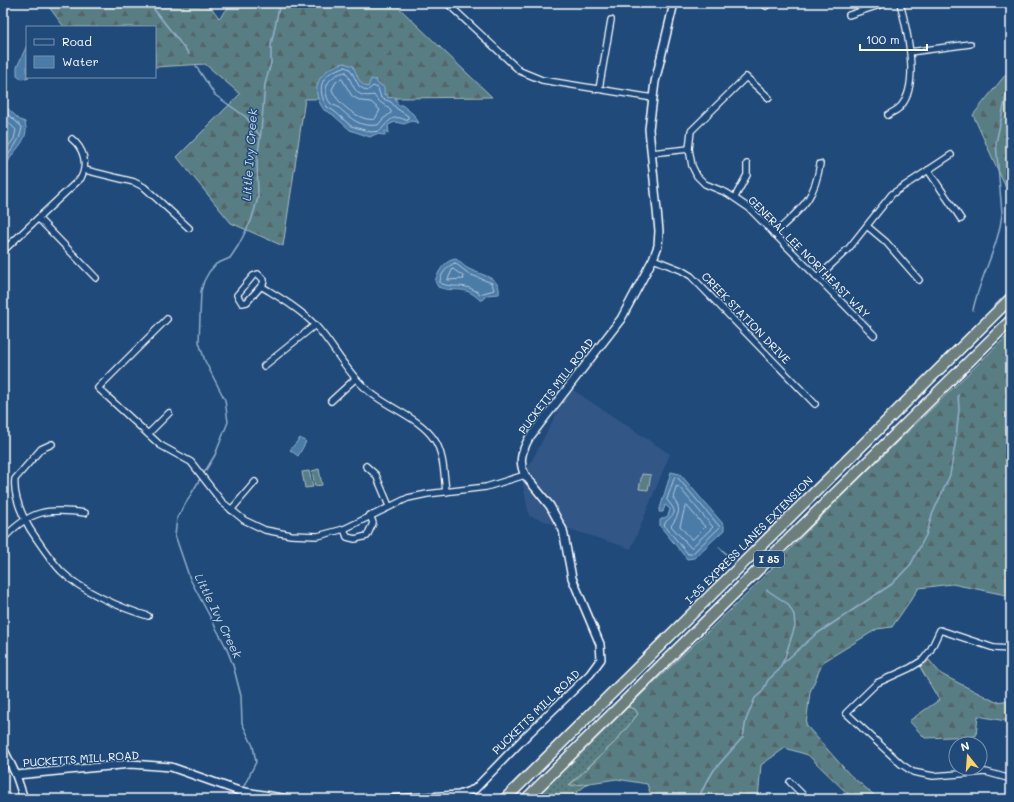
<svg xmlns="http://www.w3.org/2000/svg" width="1014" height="802" viewBox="0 0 1014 802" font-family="Mali,sans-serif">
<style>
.built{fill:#325685}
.grass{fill:url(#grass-dots);stroke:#acbec1}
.forest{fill:url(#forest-firs);stroke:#acbec1}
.pitch{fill:#597e83;stroke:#acbec1}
.water{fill:#4b7ba8;stroke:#93b0cb}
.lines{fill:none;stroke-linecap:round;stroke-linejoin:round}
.shore{stroke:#b7cadc;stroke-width:1}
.stream{stroke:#93b0cb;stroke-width:1.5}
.minor-casing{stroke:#fff;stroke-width:8}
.tertiary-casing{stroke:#fff;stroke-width:10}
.motorway-casing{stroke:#fff;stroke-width:13}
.minor{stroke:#1f4a7a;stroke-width:5.5}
.tertiary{stroke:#1f4a7a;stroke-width:7}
.motorway{stroke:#6c7f7c;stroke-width:10}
.labels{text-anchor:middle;stroke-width:3;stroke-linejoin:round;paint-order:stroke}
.shield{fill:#1f4a7a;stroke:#bcc9d7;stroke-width:1}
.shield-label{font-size:10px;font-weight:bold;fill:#fff}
.street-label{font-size:11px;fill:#fff;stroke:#1f4a7a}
.water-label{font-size:12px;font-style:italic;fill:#d2dee9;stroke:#1f4a7a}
</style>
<defs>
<pattern id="grass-dots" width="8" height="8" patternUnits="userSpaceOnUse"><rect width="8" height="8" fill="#597e83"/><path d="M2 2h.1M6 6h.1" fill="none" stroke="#526568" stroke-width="1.8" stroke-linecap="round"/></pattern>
<pattern id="forest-firs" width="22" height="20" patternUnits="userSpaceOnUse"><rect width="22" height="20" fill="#597e83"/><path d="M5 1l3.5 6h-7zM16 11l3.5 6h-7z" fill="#526568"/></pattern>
</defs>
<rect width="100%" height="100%" fill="#1f4a7a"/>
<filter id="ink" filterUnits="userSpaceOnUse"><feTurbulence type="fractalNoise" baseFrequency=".025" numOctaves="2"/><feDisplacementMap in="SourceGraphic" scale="8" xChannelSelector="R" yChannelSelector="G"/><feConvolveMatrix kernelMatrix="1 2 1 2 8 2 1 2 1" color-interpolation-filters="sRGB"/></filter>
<g filter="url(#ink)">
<polygon class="built" points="570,388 670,454 631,549 529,516 522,479"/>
<polygon class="grass" points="628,707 635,709 638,714 616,741 569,785 589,783 568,799 533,799"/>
<g class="forest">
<polygon points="46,3 208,3 219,18 233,3 394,3 492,97 305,99 283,246 231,223 177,157 240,94 205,64 155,67 155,27 64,27"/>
<polygon points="1006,74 1011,75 1011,199 973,115"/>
<polygon points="1011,332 1011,596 952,584 919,588 892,627 877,629 823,662 810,692 806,725 850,775 879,799 853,799 808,755 785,748 761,765 758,799 652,799 647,784 617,779 569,786 616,741 638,714 635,709 628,707 748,593 834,503"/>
<polygon points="929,660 941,674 996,702 1011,700 1011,722 978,716 976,736 925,738 909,721 939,700 920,667"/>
</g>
<g class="pitch">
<polygon points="319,469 322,485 315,486 312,471"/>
<polygon points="309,471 313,487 305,488 302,472"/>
<polygon points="642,474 651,475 648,490 639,489"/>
</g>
<g class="water">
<polygon points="27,45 27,77 29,77 22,79 17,75 17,67"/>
<path d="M344,63L353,66C357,74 358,84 368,87L371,79L376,80L377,83L384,87V95L387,94L388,98L395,97L398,105H402L413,114L419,123L412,121L404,124L395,122L388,125L389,133L385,131V135L376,134L370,137L350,130L332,114L324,110C308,88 320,69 344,63Z"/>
<path d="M3,104L20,120L25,122C29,136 21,144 13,154C9,159 6,166 3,172Z"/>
<path d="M456,259C461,262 464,267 469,269C480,275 502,277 499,294L487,295L481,301C463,283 457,294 438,287L435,281C439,270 445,260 456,259Z"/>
<polygon points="300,438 306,442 298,456 290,450"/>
<polygon points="671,472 680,474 724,525 724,530 694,558 687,559 660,526 660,520 668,516 670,509 665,505 663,512 659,512"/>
</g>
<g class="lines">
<g class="shore">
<path d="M345,67L350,69L359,86L367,91L373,86L378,88L381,98L391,102L396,108L408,116V119L405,120C393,113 387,123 380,131L371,132L351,126L334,111L327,107C315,87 322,72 345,67Z"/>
<path d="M346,72C354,85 354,99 374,95C378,103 386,104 391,111V113L383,119L378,125C358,127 352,119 338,107C336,106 332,105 330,103C320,88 330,74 346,72Z"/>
<path d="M342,79L352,96L361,101L371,102L380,110L375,119C361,123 335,102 332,89L336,82Z"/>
<path d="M3,110L22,127C20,143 11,149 3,163"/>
<polyline points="3,117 16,130 14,139 3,153"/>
<path d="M455,263L469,274L492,283L494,290L480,294C463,281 456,290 440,283C439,276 448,265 455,263Z"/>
<polygon points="453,269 463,276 464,279 448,280"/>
<path d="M675,477L678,478L720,527L692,554H688L664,525C670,513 682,517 667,500Z"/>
<path d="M679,487L713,527L691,548L671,526C679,514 682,510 673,498L676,487Z"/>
<polygon points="687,506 705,527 692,540 680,526 685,507"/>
</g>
<g class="stream">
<polyline points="149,3 189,54"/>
<polyline points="196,66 215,95 246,117 260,136"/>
<path d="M973,310C980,276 999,247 1002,213L996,143L1011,73"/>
<polyline points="204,473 215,455 228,422 225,400 205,361 199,342 201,291 204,281 209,272 216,264 230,258 238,246 251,221 258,198 257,160 261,131 265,84 271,63 271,45 280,3"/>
<polyline points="200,479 177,518 175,535 190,579 226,647 233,665 241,696 242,723 253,746 256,762 244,786"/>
<polyline points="719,547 734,561"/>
<polyline points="783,663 815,635 892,584 911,564 926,535 932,515 950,475 956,439 959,409 958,395"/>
<polyline points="243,798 244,799"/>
<polyline points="697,799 714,770 743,737 746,720 755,698 762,692 768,680 779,670 785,657 795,626 794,615 788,604 767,590"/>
</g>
<g class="minor-casing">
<g id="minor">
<polyline points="447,3 520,71 542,80 653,98"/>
<polyline points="763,3 766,6"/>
<polyline points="849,15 886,3"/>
<polyline points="910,52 970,44"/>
<polyline points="599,89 611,20"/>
<polyline points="769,98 746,77 691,131 689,149 692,166 697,176 705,184 727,193 749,208 874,335"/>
<path d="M888,115C892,112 898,110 901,106C920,84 907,29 900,3"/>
<polyline points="651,153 689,149"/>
<polyline points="85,170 134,182 144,187 189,228"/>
<polyline points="928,170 961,219"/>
<polyline points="735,197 747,175 747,164"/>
<polyline points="39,219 96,278"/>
<polyline points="867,226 886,242 919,280"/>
<path d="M774,234C800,209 814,202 820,164"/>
<path d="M3,251L81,178C88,164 84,149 72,139"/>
<polyline points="653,259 681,270 691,276 815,404"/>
<polygon points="258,274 264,280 263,284 247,302 242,303 237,295 253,276"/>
<polyline points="817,278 849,248 892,194 951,155"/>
<path d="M261,286C280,298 300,309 315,325C333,344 344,369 364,387C384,407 417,415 434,439C444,453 444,475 446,492"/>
<polyline points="167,319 98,388 160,445 191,462 222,502 244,520 265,530 291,535 318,536 344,529 408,498 427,494 486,487 525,475"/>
<polyline points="264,366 315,325"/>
<polyline points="331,401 355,379"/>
<polyline points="148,434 169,413"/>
<path d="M52,444L41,449L15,479C13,496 22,515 30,529C40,544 49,558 61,571C81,591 121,608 148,616"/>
<polyline points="366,466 376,475 389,506"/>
<polyline points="231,510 255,482"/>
<polyline points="344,529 347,537 355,539 367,536 373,523 370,515"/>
<path d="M3,539C30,510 47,508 85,513"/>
<polyline points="1011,649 994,648 940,630 930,651 923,660 910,668 877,683 846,713 901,764 913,772 933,776 986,772 1011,779"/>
<polyline points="790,782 807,799"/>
</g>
</g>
<g class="tertiary-casing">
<g id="tertiary">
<polyline points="3,748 16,775 24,799"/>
<polyline points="16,775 131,764 171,767 239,791 288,799"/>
<path d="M393,799L459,795L475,789L527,735L590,674L601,659L600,644L572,578L563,530L550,506L525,475C518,462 522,451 529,438L621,319L653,259L658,246L659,231L649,129L655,82L674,3"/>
</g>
</g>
<g class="motorway-casing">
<g id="motorway">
<polyline points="505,799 1011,298"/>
<polyline points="526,799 1011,320"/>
</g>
</g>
<use href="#minor" class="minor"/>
<use href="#tertiary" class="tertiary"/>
<use href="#motorway" class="motorway"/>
</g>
</g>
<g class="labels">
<rect class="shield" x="754" y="551" width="30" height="16" rx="3"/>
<g class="shield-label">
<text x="769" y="563">I 85</text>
</g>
<g class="street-label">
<text transform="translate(809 257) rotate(45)" y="4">GENERAL LEE NORTHEAST WAY</text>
<text transform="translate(746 318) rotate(46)" y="4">CREEK STATION DRIVE</text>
<text transform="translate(556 386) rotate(-53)" y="4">PUCKETTS MILL ROAD</text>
<text transform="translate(749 540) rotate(-45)" y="4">I-85 EXPRESS LANES EXTENSION</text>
<text transform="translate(536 712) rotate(-44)" y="4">PUCKETTS MILL ROAD</text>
<text transform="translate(81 759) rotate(-4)" y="4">PUCKETTS MILL ROAD</text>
</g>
<g class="water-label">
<text transform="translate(250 155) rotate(-86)" y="4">Little Ivy Creek</text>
<text transform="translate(218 616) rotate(64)" y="4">Little Ivy Creek</text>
</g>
</g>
<rect width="1014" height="802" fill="none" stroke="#1f4a7a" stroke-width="16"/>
<rect x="8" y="8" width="998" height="786" fill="none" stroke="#fff" stroke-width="1.5" filter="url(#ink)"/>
<rect x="26" y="26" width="130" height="52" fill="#1f4a7a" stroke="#7992af"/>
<rect x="34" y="39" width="20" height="6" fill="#1f4a7a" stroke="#7992af"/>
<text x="62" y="46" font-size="12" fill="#ffffff">Road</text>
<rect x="34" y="56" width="20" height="12" fill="#4b7ba8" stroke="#7992af"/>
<text x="62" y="66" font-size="12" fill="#ffffff">Water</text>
<g transform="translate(968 756) rotate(343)"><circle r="19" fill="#1f4a7a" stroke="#7992af"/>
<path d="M0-3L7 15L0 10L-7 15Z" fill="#ffd166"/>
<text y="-6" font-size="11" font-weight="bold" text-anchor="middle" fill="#ffffff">N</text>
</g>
<path d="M860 44v6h67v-6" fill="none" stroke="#ffffff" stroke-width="2"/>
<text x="866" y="44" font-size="12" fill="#ffffff" stroke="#1f4a7a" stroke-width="3" paint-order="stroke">100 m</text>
</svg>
